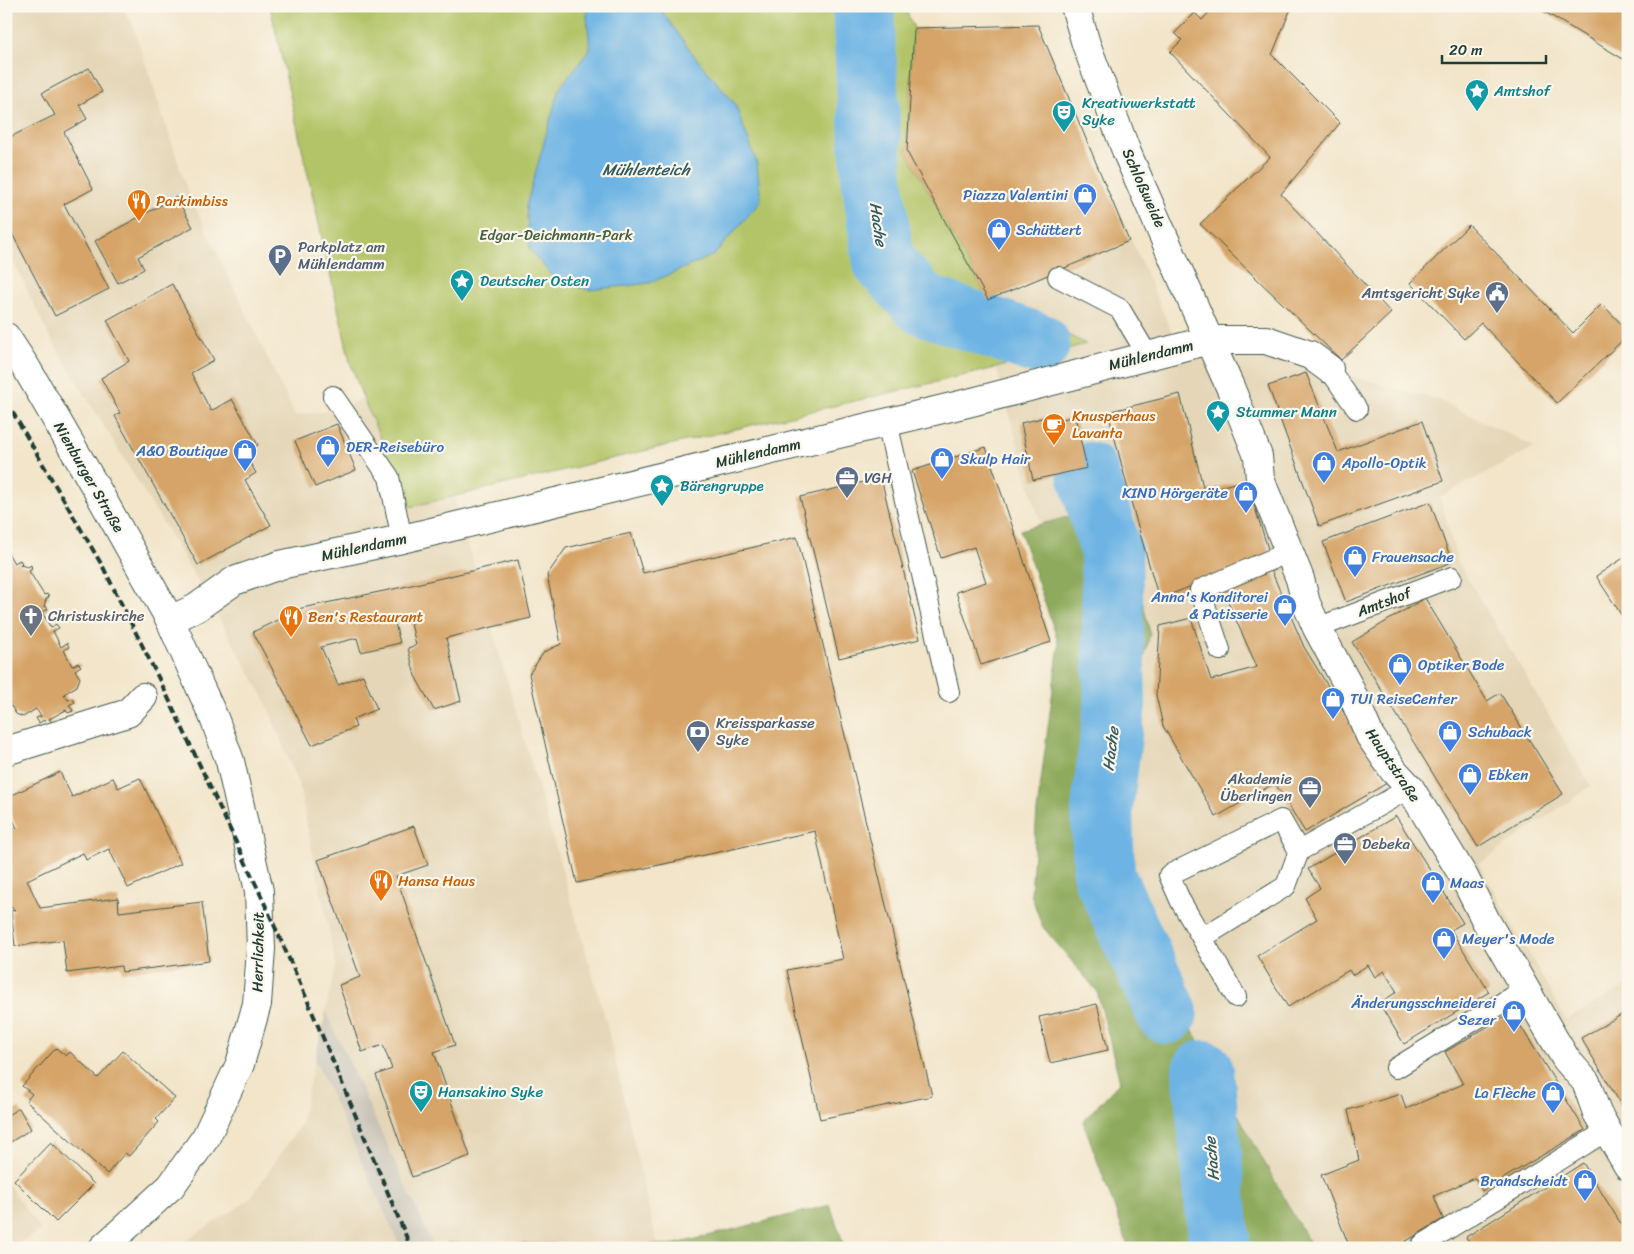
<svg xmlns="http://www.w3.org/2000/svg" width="1634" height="1254" viewBox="0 0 1634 1254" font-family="Sriracha,sans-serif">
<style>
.built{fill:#e4d6b7}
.industrial{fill:#c9c3b8}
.green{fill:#b3c467;stroke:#69804e}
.forest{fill:#8eaa5c;stroke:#567448}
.water{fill:#6db4e4;stroke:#46788c}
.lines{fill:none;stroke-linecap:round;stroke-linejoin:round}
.river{stroke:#6db4e4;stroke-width:62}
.building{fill:#d6a467}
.service-casing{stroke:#3f564a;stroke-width:22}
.pedestrian-casing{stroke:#3f564a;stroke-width:30}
.minor-casing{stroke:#3f564a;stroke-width:30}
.primary-casing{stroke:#3f564a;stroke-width:30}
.service{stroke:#fff;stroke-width:20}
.pedestrian{stroke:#fff;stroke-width:28}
.minor{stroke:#fff;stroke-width:28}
.primary{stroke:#fff;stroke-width:28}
.rail{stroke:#1f3d34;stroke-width:4;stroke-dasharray:8 4;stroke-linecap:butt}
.labels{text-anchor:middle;stroke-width:4.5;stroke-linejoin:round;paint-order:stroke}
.culture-label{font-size:15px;fill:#0d838f;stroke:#fbf7ec;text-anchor:start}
.street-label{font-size:15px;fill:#1f3d34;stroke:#fbf7ec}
.shop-label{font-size:15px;fill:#366cbe;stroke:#fbf7ec;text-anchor:start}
.food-label{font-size:15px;fill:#c56008;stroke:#fbf7ec;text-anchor:start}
.park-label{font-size:15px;fill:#445f41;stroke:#fbf7ec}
.service-label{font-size:15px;fill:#4e5e75;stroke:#fbf7ec;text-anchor:start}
.worship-label{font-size:15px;fill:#5b616d;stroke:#fbf7ec;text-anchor:start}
.water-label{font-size:16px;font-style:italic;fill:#325b60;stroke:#fbf7ec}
</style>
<rect width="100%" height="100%" fill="#fbf7ec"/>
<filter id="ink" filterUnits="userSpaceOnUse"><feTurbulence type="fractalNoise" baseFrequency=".02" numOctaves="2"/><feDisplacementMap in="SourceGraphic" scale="10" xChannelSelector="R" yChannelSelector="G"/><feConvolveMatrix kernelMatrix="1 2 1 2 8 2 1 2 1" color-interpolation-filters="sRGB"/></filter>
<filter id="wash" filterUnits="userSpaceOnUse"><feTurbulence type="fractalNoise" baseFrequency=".0096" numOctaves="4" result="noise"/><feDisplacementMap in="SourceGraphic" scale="20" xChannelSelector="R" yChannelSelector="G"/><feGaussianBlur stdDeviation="1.12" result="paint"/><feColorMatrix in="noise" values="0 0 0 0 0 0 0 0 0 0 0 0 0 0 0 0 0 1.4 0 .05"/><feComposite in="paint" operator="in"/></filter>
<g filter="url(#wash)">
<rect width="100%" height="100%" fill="#f2e5ca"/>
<g class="built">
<polygon points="6,6 120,6 132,22 188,192 295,415 339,410 363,398 410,507 454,497 607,1025 657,1244 432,1243 399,1243 401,1248 174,1248 249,1200 300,1125 336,965 299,786 264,697 192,571 47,332 6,245"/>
<polygon points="1038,25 1172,333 1309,365 1439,400 1535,447 1440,497 1457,560 1591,786 1479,864 1566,1020 1628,985 1628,1248 1317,1248 1312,1245 1211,1066 1111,873 1117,751 1034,502 996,368 1085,344 1017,309 988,300 907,152 914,28"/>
<polygon points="6,1182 41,1230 12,1248 6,1248"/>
</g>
<polygon class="industrial" points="326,1012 432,1243 434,1248 401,1248 315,1060"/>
<polygon class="green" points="270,6 904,6 914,28 907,152 988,300 1017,309 1086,344 996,368 769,421 410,507 363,398 350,362"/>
<g class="forest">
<polygon points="1118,503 1150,633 1130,717 1117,751 1111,873 1211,1066 1312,1248 1129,1248 1083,1121 1120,1082 1097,991 1042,926 1031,894 1037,811 1059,644 1020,530"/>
<polygon points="830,1205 845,1248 449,1248 447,1243 672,1245"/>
</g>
<polygon class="water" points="586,6 658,6 696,58 735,104 757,163 761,201 714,255 650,283 590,290 557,282 530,250 526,206 559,89 590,49"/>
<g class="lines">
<g class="river">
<polyline points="863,6 872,178 884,263 922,304 1039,344"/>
<polyline points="1088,473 1111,551 1115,703 1102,810 1104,876 1167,1013"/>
<polyline points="1203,1071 1220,1248"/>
</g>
</g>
<g id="blocks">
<g class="building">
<polygon points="1215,6 1292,6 1272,55 1340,123 1281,194 1391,313 1341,360 1200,224 1270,157 1170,52 1182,40 1175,33 1195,13 1202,20"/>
<polygon points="1535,6 1628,6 1628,62"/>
<polygon points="1038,25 1129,241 988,300 907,152 914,28"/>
<polygon points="89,68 102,92 79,105 87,119 64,132 93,189 64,204 109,289 55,316 6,222 6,139 55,115 42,93"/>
<polygon points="176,197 193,227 138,257 144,269 118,283 95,241"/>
<polygon points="1469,225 1573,333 1602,304 1628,331 1628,335 1557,403 1481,323 1464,339 1410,283"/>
<polygon points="172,284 214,360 191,373 211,411 232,399 258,445 244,453 256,473 245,480 271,525 198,565 115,416 120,413 101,378 129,361 107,320"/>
<polygon points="1306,373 1338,452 1422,421 1443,481 1319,526 1268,386"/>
<polygon points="1180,394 1204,491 1246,480 1270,555 1159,599 1133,509 1108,412"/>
<polygon points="1054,415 1055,421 1075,416 1087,468 1033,480 1021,423"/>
<polygon points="337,424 356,470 315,487 295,441"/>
<polygon points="986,447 1051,642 981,665 956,592 986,582 974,547 941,558 912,471"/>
<polygon points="881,478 920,639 839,658 800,497"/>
<polygon points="1430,502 1452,562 1346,602 1323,542"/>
<polygon points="631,533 643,573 797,537 932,1096 820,1119 787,970 843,959 815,831 577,883 529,674 544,652 561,644 547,575 566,548"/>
<polygon points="6,550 14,563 20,560 22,563 20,565 28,567 31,565 32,569 29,571 44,595 47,594 49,597 46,599 44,607 46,606 48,609 42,612 51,628 56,624 59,628 53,631 61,647 67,643 69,647 64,650 72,666 78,663 81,666 75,670 80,678 77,686 64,694 68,700 72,698 75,702 69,705 73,711 68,713 66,710 49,719 52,722 47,725 44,720 39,723 36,718 41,716 36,709 23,717 16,714 11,706 6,709 6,704 10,703 6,697"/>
<polygon points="1628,555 1628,625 1596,576"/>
<polygon points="518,560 531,618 446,638 461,701 434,710 415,676 408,648 416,645 410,619 395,623 400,643 361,652 357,638 321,647 338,685 363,675 377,709 353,719 356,727 312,745 253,632 302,608 403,587"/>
<polygon points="1271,570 1304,647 1387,783 1305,832 1275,783 1216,817 1163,726 1156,695 1160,626 1191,618 1211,680 1257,667 1223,591"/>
<polygon points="1425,598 1487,701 1500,693 1563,794 1478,847 1352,642"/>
<polygon points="60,772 72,797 113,778 118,788 140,778 181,863 128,888 109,849 86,860 83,853 27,880 40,908 118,898 119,912 202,902 209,961 122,972 121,966 67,973 63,940 15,946 11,911 15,910 6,904 6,827 10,830 17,828 6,806 6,798"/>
<polygon points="1396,816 1463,923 1451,930 1489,992 1404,1044 1379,1003 1397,992 1384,971 1375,977 1368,965 1352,975 1349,970 1288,1007 1257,956 1317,919 1305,898 1320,888 1308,869"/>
<polygon points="414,826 428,865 396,876 455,1045 434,1052 470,1156 412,1177 376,1075 392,1069 383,1045 362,1052 339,985 360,977 318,860"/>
<polygon points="1097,1004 1108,1050 1050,1063 1039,1017"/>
<polygon points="1628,1011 1628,1116 1581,1038"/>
<polygon points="1512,1012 1585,1130 1482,1191 1475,1178 1434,1196 1443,1219 1403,1243 1350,1248 1321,1175 1359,1160 1348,1110 1401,1094 1406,1109 1463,1084 1445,1052"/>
<polygon points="56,1048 66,1056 70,1052 98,1078 123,1051 175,1098 156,1119 159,1122 129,1156 125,1153 107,1174 26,1101 32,1094 22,1086"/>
<polygon points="19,1108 31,1129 6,1145 6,1116"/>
<polygon points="51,1142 94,1184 56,1222 14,1180"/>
<polygon points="1583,1163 1628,1235 1628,1248 1473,1248 1466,1237"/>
</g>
</g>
</g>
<g filter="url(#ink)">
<use href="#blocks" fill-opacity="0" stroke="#3f564a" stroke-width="1"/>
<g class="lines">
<g class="service-casing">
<g id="service">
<polyline points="1058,277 1120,309 1148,356"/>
<polyline points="1329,369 1357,409"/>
<polyline points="333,396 389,477 402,539"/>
<polyline points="887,422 949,692"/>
<polyline points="1317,628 1452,577"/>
<polyline points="1220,650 1200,590 1289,552"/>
<polyline points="1202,938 1181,902 1169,875 1281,820 1299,851"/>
<polyline points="1236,997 1202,938 1286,886 1299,851 1410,788"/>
<polyline points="1396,1068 1525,989"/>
<polyline points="1424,1248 1422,1245 1608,1130"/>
</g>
</g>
<g class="pedestrian-casing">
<polyline id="pedestrian" points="1209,340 1231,389 1258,456 1260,479 1300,579 1306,603 1317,628 1349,687 1370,736 1394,771 1410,788 1464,877 1486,921 1554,1039 1566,1059 1586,1082 1597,1113 1628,1166"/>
</g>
<g class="minor-casing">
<g id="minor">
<polyline points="1075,6 1086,44 1127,153 1209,340"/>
<polyline points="170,620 196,608 234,581 280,565 402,539 972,402 1209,340 1266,340 1310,355 1329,369"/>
<polyline points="6,751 128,713 143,697"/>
</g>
</g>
<g class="primary-casing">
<polyline id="primary" points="6,337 27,369 96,488 170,620 195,676 214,718 230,761 259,891 261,949 257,1004 240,1064 206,1137 171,1186 103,1248"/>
</g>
<use href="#service" class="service"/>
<use href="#pedestrian" class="pedestrian"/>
<use href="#minor" class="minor"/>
<use href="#primary" class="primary"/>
<polyline class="rail" points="6,401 103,567 164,689 259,891 306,997 411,1248"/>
</g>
</g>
<defs>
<g id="sight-pin" transform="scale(1.25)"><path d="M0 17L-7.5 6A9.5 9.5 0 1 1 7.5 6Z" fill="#0f9aa8" stroke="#fbf7ec"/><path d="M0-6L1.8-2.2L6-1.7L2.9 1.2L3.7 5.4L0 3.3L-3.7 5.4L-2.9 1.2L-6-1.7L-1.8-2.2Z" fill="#fff"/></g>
<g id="theatre-pin" transform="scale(1.25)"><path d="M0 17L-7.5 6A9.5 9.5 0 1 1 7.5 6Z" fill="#0f9aa8" stroke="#fbf7ec"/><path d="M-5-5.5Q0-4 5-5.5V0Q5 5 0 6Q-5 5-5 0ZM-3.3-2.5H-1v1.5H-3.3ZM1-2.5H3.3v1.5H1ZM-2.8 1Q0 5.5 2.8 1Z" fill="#fff"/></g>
<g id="shop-pin" transform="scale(1.25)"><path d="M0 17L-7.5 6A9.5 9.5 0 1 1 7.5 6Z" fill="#3f7fe0" stroke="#fbf7ec"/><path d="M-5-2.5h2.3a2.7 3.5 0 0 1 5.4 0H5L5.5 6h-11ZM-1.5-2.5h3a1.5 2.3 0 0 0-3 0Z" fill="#fff"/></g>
<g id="restaurant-pin" transform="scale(1.25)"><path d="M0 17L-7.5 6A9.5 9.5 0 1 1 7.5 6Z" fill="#e8710a" stroke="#fbf7ec"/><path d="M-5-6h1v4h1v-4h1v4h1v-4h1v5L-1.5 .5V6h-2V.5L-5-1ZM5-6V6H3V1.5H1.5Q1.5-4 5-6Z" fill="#fff"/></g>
<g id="parking-pin" transform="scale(1.25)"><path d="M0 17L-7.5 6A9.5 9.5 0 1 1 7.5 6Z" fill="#5c6f8a" stroke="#fbf7ec"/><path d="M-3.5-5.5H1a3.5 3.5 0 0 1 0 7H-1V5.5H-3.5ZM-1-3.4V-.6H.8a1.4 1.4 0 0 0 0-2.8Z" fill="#fff"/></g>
<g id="civic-pin" transform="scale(1.25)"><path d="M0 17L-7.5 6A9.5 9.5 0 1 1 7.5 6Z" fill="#5c6f8a" stroke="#fbf7ec"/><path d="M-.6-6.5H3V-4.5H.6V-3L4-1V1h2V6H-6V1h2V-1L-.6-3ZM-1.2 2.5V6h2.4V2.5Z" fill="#fff"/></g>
<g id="cafe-pin" transform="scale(1.25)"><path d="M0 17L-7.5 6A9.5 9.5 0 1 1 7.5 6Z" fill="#e8710a" stroke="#fbf7ec"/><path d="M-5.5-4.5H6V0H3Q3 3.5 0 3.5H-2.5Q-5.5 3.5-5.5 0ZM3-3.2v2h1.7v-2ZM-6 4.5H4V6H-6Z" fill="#fff"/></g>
<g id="office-pin" transform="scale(1.25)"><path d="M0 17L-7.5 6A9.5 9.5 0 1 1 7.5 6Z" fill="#5c6f8a" stroke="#fbf7ec"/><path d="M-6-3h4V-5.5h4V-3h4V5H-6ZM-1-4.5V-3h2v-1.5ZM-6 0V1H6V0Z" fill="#fff"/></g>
<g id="church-pin" transform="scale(1.25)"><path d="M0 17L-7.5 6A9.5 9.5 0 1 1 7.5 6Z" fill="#6b7280" stroke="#fbf7ec"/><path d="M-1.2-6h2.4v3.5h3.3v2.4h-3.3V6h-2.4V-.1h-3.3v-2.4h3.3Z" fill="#fff"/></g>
<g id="bank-pin" transform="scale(1.25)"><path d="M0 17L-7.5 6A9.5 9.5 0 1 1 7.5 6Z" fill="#5c6f8a" stroke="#fbf7ec"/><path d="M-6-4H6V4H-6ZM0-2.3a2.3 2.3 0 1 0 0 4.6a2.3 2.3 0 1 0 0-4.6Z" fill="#fff"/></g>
</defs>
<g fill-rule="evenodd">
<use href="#sight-pin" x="1477" y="91"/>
<use href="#theatre-pin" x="1064" y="112"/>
<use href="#shop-pin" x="1085" y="195"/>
<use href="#restaurant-pin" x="139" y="201"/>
<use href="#shop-pin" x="999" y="230"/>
<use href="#parking-pin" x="280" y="256"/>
<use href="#sight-pin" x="462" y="281"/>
<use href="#civic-pin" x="1497" y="293"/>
<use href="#sight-pin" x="1218" y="412"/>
<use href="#cafe-pin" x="1054" y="425"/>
<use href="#shop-pin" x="328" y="447"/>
<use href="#shop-pin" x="245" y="451"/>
<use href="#shop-pin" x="942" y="459"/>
<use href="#shop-pin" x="1324" y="463"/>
<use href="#office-pin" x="847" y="478"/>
<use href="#sight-pin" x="662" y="486"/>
<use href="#shop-pin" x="1246" y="493"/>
<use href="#shop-pin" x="1355" y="557"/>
<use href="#shop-pin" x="1285" y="606"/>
<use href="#church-pin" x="31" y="616"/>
<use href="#restaurant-pin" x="291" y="617"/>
<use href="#shop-pin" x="1400" y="665"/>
<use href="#shop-pin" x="1333" y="699"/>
<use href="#bank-pin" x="698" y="732"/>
<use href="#shop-pin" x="1450" y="732"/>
<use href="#shop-pin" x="1470" y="775"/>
<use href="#office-pin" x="1310" y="788"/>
<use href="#office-pin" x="1345" y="844"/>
<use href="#restaurant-pin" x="381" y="881"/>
<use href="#shop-pin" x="1433" y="883"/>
<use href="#shop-pin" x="1444" y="939"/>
<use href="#shop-pin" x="1514" y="1012"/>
<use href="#theatre-pin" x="421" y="1092"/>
<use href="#shop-pin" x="1553" y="1093"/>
<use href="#shop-pin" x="1585" y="1181"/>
</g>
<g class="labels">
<g class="culture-label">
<text x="1494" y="96">Amtshof</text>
<text x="1082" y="108">Kreativwerkstatt<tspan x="1082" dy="17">Syke</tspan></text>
<text x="480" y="286">Deutscher Osten</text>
<text x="1236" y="417">Stummer Mann</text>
<text x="680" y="491">Bärengruppe</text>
<text x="438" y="1097">Hansakino Syke</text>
</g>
<g class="street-label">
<text transform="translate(1144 188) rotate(66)" y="5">Schloßweide</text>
<text transform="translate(1151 355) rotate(-14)" y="5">Mühlendamm</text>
<text transform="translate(758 453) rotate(-13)" y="5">Mühlendamm</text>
<text transform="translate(89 477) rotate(60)" y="5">Nienburger Straße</text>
<text transform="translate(364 547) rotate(-12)" y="5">Mühlendamm</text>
<text transform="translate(1384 602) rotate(-21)" y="5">Amtshof</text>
<text transform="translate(1393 765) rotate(56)" y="5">Hauptstraße</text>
<text transform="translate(258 952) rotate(-89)" y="5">Herrlichkeit</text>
</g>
<g class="shop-label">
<text x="1068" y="200" text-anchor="end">Piazza Valentini</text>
<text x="1016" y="235">Schüttert</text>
<text x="346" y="452">DER-Reisebüro</text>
<text x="228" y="456" text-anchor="end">A&amp;O Boutique</text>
<text x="960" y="464">Skulp Hair</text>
<text x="1342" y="468">Apollo-Optik</text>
<text x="1228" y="498" text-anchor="end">KIND Hörgeräte</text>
<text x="1372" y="562">Frauensache</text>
<text x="1268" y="602" text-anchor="end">Anna's Konditorei<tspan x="1268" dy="17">&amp; Patisserie</tspan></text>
<text x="1418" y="670">Optiker Bode</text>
<text x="1350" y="704">TUI ReiseCenter</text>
<text x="1468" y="737">Schuback</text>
<text x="1488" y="780">Ebken</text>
<text x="1450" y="888">Maas</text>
<text x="1462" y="944">Meyer's Mode</text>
<text x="1496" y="1008" text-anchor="end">Änderungsschneiderei<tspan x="1496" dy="17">Sezer</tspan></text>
<text x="1536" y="1098" text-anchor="end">La Flèche</text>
<text x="1568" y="1186" text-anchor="end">Brandscheidt</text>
</g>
<g class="food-label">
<text x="156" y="206">Parkimbiss</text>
<text x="1072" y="421">Knusperhaus<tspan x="1072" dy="17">Lavanta</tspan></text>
<text x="308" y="622">Ben's Restaurant</text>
<text x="398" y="886">Hansa Haus</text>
</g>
<g class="park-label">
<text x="556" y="240">Edgar-Deichmann-Park</text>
</g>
<g class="service-label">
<text x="298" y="252">Parkplatz am<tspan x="298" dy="17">Mühlendamm</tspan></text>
<text x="1480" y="298" text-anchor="end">Amtsgericht Syke</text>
<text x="864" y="483">VGH</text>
<text x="716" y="728">Kreissparkasse<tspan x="716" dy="17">Syke</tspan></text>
<text x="1292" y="784" text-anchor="end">Akademie<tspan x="1292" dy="17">Überlingen</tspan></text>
<text x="1362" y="849">Debeka</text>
</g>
<g class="worship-label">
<text x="48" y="621">Christuskirche</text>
</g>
<g class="water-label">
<text x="646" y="175">Mühlenteich</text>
<text transform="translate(879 224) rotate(82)" y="6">Hache</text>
<text transform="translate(1110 749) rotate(-83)" y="6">Hache</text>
<text transform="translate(1211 1159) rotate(-95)" y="6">Hache</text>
</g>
</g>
<rect width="1634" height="1254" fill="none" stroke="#fbf7ec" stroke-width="25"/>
<path d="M1442 55v8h104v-8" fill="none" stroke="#1f3d34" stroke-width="2.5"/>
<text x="1449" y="55" font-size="15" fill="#1f3d34" stroke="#fbf7ec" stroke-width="4" paint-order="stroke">20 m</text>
</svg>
